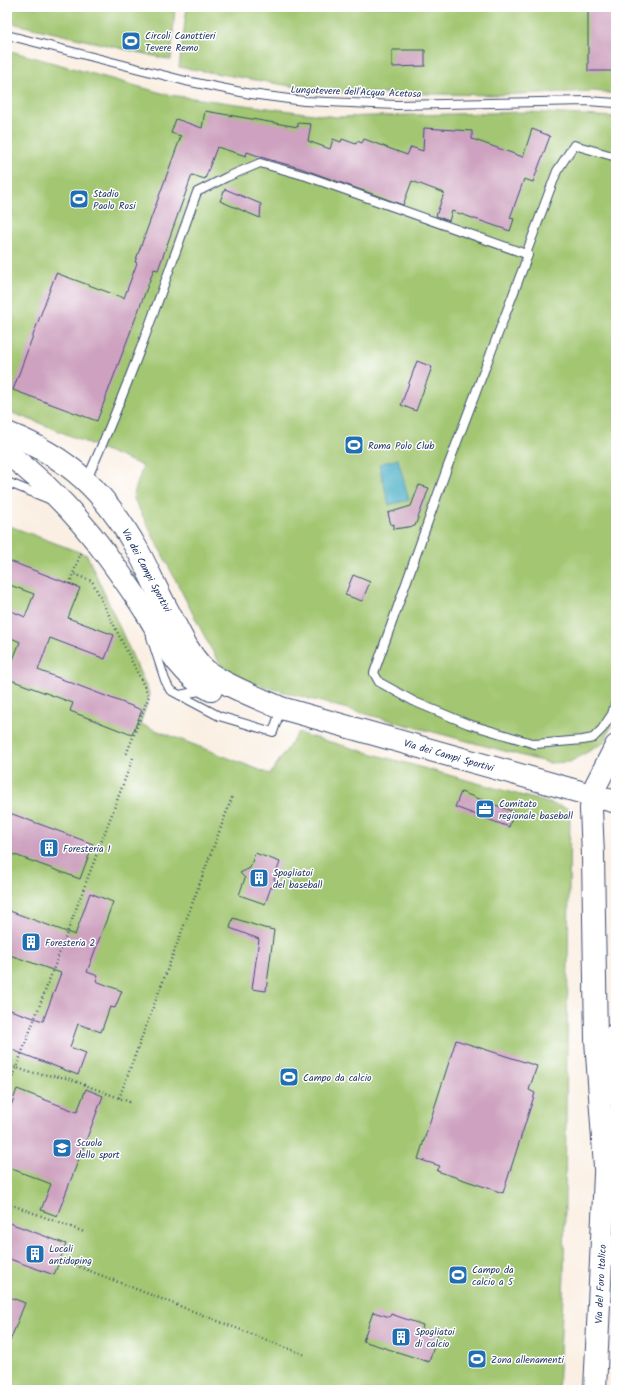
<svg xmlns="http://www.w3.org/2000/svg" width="623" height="1397" viewBox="0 0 623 1397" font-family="Kalam,sans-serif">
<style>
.green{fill:#a2c671;stroke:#5e7a68}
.water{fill:#42abc2;stroke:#2e6d90}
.building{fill:#cda1bf}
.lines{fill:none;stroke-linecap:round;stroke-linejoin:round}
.service-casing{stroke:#3c4c72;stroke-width:10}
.primary-casing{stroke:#3c4c72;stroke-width:24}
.trunk-casing{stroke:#3c4c72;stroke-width:24}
.path{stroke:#3c4c72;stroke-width:2.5;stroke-dasharray:1 3;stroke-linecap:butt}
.service{stroke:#fff;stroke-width:8}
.primary{stroke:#fff;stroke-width:22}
.trunk{stroke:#fff;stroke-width:22}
.labels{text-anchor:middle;stroke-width:3;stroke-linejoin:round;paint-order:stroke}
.poi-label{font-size:10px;fill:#1b2f5e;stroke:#fff;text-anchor:start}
.street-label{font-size:10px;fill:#1b2f5e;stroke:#fff}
</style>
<rect width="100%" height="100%" fill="#fff"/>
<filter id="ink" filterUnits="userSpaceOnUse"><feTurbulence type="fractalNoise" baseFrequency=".025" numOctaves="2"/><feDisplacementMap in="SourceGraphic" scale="8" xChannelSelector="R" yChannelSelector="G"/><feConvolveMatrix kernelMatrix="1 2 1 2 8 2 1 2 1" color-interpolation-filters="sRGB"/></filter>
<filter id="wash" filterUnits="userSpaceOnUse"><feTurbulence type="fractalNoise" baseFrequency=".012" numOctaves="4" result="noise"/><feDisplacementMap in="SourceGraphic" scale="16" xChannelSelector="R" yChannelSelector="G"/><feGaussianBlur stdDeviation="0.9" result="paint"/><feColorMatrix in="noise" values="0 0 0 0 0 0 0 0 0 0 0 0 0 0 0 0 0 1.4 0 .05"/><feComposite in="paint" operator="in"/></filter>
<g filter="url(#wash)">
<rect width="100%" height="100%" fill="#faefe2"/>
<g class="green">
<polygon points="7,7 175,7 171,60 7,22"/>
<polygon points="187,7 616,7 616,94 594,91 493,95 326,92 179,67"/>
<polygon points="7,50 169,95 336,117 529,112 616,117 616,710 605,742 570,762 549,763 254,684 221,665 210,647 133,497 143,466 42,424 7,411"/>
<polygon points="7,525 87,555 150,695 140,724 270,774 298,733 570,809 564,1276 558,1390 7,1390"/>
</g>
<polygon class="water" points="398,459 409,500 389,505 379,464"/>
<g id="blocks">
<g class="building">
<rect x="588" y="7" width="28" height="64"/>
<polygon points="392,50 425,50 425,66 392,67"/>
<polygon points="205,111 298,127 298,123 311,124 308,141 330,149 333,139 341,142 342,139 356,144 357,141 362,143 364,139 407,155 411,147 423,151 424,128 472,131 472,139 523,157 532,129 550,136 533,182 524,179 510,218 514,219 510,231 452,211 449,221 436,216 444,193 412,181 403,205 300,168 267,159 247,152 246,156 217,147 205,179 192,175 158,270 154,269 97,421 13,390 56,273 124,298 137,263 135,262 181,136 171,133 176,119 202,128"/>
<polygon points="225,189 261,204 260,218 220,201"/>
<polygon points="417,361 432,367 416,411 401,405"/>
<polygon points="419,485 429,488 415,526 394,529 394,524 391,525 388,513 411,506"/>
<polygon points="7,560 80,588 68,618 114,635 105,659 50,638 38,670 142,710 132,735 70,711 73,703 8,679 10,673 8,672 20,642 7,636 7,609 25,617 34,594 7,584"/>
<polygon points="353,575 370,582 362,601 345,595"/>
<polygon points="461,792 514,812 509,827 455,807"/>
<polygon points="7,812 93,844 80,879 7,852"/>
<polygon points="255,853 280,862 274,879 280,887 271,887 265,904 239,895 245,878 240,873 250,868"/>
<polygon points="90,893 113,902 87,972 98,976 96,981 122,991 115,1008 110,1007 101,1032 78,1024 70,1047 86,1053 78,1075 7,1048 7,1009 43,1021 61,973 7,954 7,910 75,935"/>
<polygon points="233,918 264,928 274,930 266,991 252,989 259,939 230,928"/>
<polygon points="456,1040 537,1066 529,1090 535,1093 503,1193 437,1171 440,1166 418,1159"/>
<polygon points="17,1089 77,1112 86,1089 103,1096 57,1216 41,1210 51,1184 7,1167 7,1117"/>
<polygon points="7,1222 66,1244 54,1275 7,1258"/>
<polygon points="7,1296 25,1303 8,1346 7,1346"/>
<polygon points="373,1312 390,1317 391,1314 423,1325 422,1329 438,1334 429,1362 363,1341"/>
</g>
</g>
</g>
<g filter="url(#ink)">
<use href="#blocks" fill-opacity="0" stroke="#3c4c72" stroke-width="1"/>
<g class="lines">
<g class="service-casing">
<g id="service">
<polyline points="7,35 186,81 251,94 304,101 397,105 587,101 616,103"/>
<polyline points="616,157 574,145 557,171 526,254 528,255 446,471 374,673 379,682 415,702 468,724 535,744 583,740 593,738 602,729 612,714 616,701"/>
<path d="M87,479C129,386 163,288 197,192L227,177L260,163L306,176L526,254"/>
<polyline points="7,482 49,499"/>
<polyline points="151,637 165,680 170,690 219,716 273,732 281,709"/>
<polyline points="180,695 204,690"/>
</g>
</g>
<g class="primary-casing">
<g id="primary">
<path d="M7,433C69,457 105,492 137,549C148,569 156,589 167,609C178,629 187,652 203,668C218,683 261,699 281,708L616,802"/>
<path d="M7,453C45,482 80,518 108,557C121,575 134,593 146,612C164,641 179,674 211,690"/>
</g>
</g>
<g class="trunk-casing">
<g id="trunk">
<polyline points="610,1093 616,1034"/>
<polyline points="605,1167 596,1040 593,855 591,809 592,797 596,785 616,746"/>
<polyline points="595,1390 606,1153"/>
</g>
</g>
<g class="path">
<polyline points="81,553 73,574 92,581 149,696 126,755"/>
<polyline points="70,584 73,574"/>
<polyline points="7,644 9,645"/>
<polyline points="7,1064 28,1072 67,1078 132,1103"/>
<polyline points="7,1092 133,758"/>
<polyline points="119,1098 233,795"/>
<polyline points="7,1203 84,1232"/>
<polyline points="72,1264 305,1355"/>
</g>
<use href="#service" class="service"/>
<use href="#primary" class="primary"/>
<use href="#trunk" class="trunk"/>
</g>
</g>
<defs>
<g id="stadium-square" transform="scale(1)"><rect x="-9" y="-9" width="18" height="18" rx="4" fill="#1f6fb2" stroke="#fff"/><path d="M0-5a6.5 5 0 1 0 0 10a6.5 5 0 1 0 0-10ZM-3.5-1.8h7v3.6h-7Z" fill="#fff"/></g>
<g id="office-square" transform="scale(1)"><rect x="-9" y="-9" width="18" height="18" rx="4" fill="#1f6fb2" stroke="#fff"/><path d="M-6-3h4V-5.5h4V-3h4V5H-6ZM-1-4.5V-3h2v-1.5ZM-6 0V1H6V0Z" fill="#fff"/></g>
<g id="building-square" transform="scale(1)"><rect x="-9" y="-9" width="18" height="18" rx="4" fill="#1f6fb2" stroke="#fff"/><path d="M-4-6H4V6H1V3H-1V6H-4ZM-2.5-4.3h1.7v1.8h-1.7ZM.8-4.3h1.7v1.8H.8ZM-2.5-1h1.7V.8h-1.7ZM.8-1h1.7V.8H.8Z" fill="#fff"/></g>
<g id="university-square" transform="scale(1)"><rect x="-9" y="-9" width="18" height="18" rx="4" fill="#1f6fb2" stroke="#fff"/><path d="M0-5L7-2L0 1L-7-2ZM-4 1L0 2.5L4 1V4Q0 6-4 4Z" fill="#fff"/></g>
</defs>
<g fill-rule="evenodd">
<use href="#stadium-square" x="131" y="41"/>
<use href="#stadium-square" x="79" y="199"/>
<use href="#stadium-square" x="354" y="445"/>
<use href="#office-square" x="485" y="809"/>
<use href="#building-square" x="49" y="848"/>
<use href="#building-square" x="259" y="878"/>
<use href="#building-square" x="31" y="942"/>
<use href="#stadium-square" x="289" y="1077"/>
<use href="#university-square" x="62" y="1148"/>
<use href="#building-square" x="35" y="1254"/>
<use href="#stadium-square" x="458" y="1275"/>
<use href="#building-square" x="401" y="1337"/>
<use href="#stadium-square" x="477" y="1359"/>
</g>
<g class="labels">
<g class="poi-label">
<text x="145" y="39">Circoli Canottieri<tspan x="145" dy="12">Tevere Remo</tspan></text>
<text x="93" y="197">Stadio<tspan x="93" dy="12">Paolo Rosi</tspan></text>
<text x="368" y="449">Roma Polo Club</text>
<text x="499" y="807">Comitato<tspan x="499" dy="12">regionale baseball</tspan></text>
<text x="63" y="852">Foresteria 1</text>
<text x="273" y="876">Spogliatoi<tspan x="273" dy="12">del baseball</tspan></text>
<text x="45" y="946">Foresteria 2</text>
<text x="303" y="1081">Campo da calcio</text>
<text x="76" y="1146">Scuola<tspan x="76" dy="12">dello sport</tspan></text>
<text x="49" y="1252">Locali<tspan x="49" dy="12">antidoping</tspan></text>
<text x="472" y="1273">Campo da<tspan x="472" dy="12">calcio a 5</tspan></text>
<text x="415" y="1335">Spogliatoi<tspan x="415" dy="12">di calcio</tspan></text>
<text x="491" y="1363">Zona allenamenti</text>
</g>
<g class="street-label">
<text transform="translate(356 91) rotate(2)" y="4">Lungotevere dell'Acqua Acetosa</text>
<text transform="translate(147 570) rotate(62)" y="4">Via dei Campi Sportivi</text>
<text transform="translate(449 755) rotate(16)" y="4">Via dei Campi Sportivi</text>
<text transform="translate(600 1284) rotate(-87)" y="4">Via del Foro Italico</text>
</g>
</g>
<rect width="623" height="1397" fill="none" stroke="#fff" stroke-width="24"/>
</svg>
